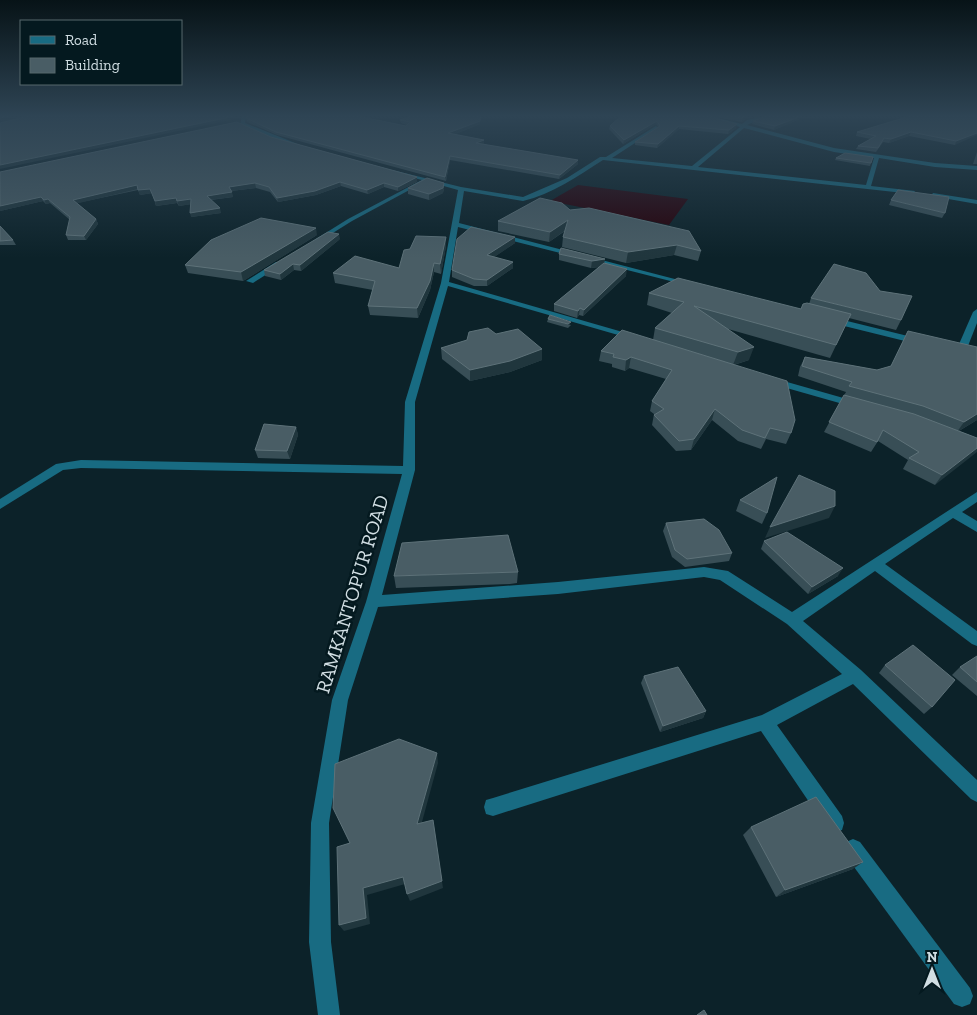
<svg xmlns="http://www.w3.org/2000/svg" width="977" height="1015" viewBox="0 0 977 1015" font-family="'Zilla Slab',serif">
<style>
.water{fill:#260009}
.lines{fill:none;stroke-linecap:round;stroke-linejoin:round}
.minor{fill:#186b82;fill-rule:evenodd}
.wall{fill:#384e56}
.shaded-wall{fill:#20363d}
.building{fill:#495d65;stroke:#5e7279}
.labels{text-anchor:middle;stroke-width:5;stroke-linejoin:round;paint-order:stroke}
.street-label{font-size:20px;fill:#d1dee3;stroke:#04191f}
</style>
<rect width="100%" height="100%" fill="#0c2229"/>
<polygon class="water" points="578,185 688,199 669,225 550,201"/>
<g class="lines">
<g class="minor">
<polygon points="242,116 246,116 245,123 300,145 295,146 240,125"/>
<path d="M703,116H709L742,124L747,120L766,116L747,125L834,148L935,163L977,166V170L935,167L879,158L871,186L915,191L913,194L603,160C578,176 552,194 523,201L464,191L459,223L694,284L690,286L458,227L449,282L640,337L632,339L448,286L415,402V470L382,595L558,582L704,567L728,571L792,612L977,492V502L962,512L977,521V532L953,518L885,564L977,631V646L972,644L875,571L803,621L861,670L977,780V802L971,799L853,684L777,725L842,816L844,823L842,830L835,832L828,830L761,731L493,816L486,814L484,807L486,800L493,798L762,715L842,674L787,624L720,580L704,577L558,594L378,607L348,700L329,823L331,942L340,1015H318L309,942L311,823L332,700L366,602L402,474L81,468L63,470L0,509V499L56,464L81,460L403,466L405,402L441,283L458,190L426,181L352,221L320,241H316V239L348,219L422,180L372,167V165L461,187L523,197L567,178L600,157H606L656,126L658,128L612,158L692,166L740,127ZM744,128L834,152L874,158L866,185L698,167Z"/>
<polygon points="933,193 977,200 977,204 931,196"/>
<polygon points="276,262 283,264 253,283 246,281"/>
<polygon points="977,309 977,323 966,351 964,353 958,353 956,351 973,312"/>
<polygon points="831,317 924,340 926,342 921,345 828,322 827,320"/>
<polygon points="773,378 861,403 862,405 857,408 769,383 769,379"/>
<polygon points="853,839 860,842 970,988 973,996 970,1004 962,1007 954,1004 846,856 843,849 846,842"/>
</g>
</g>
<g class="wall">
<polygon points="481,116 480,124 455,134 484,144 483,144 578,164 559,179 450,160 446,181 277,135 247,122 246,118 406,126 407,125 401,123 400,120"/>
<polygon points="618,116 708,116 736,128 728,134 679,129 657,148 635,145 635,142 658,127 656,124 623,144 609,129 610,126 620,116"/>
<polygon points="709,116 760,116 747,118 742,122"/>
<polygon points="765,116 820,116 800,119 774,130 752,124 753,121"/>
<polygon points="977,116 955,145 909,136 889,143 883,142 876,152 856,149 858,146 871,139 856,136 857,132"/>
<polygon points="271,137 417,177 417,182 398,191 384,187 368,194 341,186 316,195 278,202 270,192 256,188 231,191 233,197 211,200 221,213 191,217 191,204 179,206 177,203 156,206 152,193 140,195 138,190 77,203 96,219 98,224 86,240 68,240 66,235 70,220 50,203 46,204 43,201 0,211 0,172"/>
<polygon points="977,152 977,164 973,164"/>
<polygon points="873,157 870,166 835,160 836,158"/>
<polygon points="444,183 444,188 443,193 429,200 408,194 408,188"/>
<polygon points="891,200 945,213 942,218 889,205"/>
<polygon points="570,210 701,251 698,261 674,255 626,263 562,247 563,237 565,231 549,242 498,231 498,221"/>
<polygon points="0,226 13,240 16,245 0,245"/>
<polygon points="317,235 243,281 188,273 185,265"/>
<polygon points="446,237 446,246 441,274 434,272 430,290 418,318 370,315 368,306 373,290 335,283 333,273 399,268 410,249"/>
<polygon points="515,237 515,243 494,257 513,268 487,286 474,286 452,277 452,270"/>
<polygon points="340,239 301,271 294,270 281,280 265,276 264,270"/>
<polygon points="559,254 605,263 626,276 583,316 579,315 577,318 554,311 554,304 600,267 591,268 559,260"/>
<polygon points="649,293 801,309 809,304 811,298 901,320 896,330 849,318 830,358 728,329 749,360 734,365 791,433 786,444 766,439 761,449 738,441 712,420 691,450 676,451 652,425 654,414 650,411 652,401 666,379 629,368 625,371 612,367 612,364 599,361 601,351 653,340 655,328 672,313 647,305"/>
<polygon points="548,319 571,325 568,328 547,322"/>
<polygon points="908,331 977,420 959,431 977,438 935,485 903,469 908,460 878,441 871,452 824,432 846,392 798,376 800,367 805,357 877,370 891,366"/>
<polygon points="496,334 542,349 542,360 510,372 470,381 442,359 441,348"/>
<polygon points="296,427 298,435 290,459 258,458 255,450"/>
<polygon points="740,500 767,513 762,524 736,511"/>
<polygon points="666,523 732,553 729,561 685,567 672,557 663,531"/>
<polygon points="764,541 838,576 808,594 761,549"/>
<polygon points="518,572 517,583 510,584 396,588 394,576"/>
<polygon points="977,656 977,696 952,675 960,667"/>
<polygon points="885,665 932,707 924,714 879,673"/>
<polygon points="644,676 706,711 703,718 660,732 641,683"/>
<polygon points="751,827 853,869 776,897 743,835"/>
</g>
<g class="shaded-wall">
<polygon points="9,116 27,116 0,122 0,118"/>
<polygon points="235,116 241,116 239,118 0,169 0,165"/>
<polygon points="746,116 760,116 747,118 742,122 742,118"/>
<polygon points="802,116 820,116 800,119 774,130 775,126"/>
<polygon points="480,121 480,124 449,137 448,133"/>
<polygon points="657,121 656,124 623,144 624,140"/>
<polygon points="737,124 736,128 728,134 729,130"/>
<polygon points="679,126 679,129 657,148 658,144"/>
<polygon points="911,132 909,136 889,143 891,139"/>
<polygon points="977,133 977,135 955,145 956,141"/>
<polygon points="484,140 484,144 476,147 476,143"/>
<polygon points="450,156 450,160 446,181 445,177"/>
<polygon points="578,160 578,164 559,179 560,175"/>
<polygon points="417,177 417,182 398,191 398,187"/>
<polygon points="340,182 341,186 316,195 278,202 277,198"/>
<polygon points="255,183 256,188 230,191 229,187"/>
<polygon points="384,183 384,187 368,194 367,190"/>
<polygon points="444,183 444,188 443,193 429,200 429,194"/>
<polygon points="137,185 138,189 75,204 73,200"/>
<polygon points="150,189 152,193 140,195 138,190"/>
<polygon points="232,192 233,197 208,200 207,196"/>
<polygon points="41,197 43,201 0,211 0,206"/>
<polygon points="176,198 177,203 156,206 155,201"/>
<polygon points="48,199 50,203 46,204 44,200"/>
<polygon points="191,199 193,204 179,206 177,201"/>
<polygon points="220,208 221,213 191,217 190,213"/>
<polygon points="96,219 98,224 86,240 84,236"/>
<polygon points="568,220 567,229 549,242 550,232"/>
<polygon points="316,228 317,235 243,281 241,272"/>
<polygon points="339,234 340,239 301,271 300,265"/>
<polygon points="446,237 446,246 441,274 440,264"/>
<polygon points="515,237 515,243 487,262 487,255"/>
<polygon points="677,245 674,255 626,263 628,252"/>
<polygon points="605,259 604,266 591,268 592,261"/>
<polygon points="513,262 513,268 487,286 487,280"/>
<polygon points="434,263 434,272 430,290 418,318 417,308"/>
<polygon points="293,264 294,270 281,280 280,274"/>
<polygon points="627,269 626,276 583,316 584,310"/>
<polygon points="580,308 579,315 577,318 578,311"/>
<polygon points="754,347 749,360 733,365 738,352"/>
<polygon points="542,349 542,360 510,372 470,381 470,370"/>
<polygon points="631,357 629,368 625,371 626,360"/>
<polygon points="715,409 712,420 691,450 694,439"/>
<polygon points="977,414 977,420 957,432 964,422"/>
<polygon points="296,427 298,435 290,459 287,451"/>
<polygon points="977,448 977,452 935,485 942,475"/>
<polygon points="835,506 829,518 765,538 770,527"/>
<polygon points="843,568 838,576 808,594 812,587"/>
<polygon points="706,711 703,718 660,732 663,726"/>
<polygon points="437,753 438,763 419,833 417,824"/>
<polygon points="434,829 443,888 410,901 407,894"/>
<polygon points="863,862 853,869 776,897 785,890"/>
<polygon points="403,877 405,884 367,895 370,924 344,931 339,925 363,888"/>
</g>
<g class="building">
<polygon points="0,116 9,116 0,118"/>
<polygon points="28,116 235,116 0,165 0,123"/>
<polygon points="246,116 357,116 406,126 410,122 400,120 412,116 481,116 480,121 448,133 484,140 476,143 578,160 560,175 450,156 445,177 276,132 246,118"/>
<polygon points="621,116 708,116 737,124 729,130 679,126 658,144 635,142 660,126 657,121 624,140 610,126"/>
<polygon points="728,116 746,116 742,118"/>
<polygon points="765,116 802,116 775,126 753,121"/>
<polygon points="910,116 977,116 977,133 956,141 911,132 891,139 884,138 878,148 858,146 876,136 857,132"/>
<polygon points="237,122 271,137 417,177 398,187 384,183 367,190 340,182 315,191 277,198 269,187 255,183 229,187 232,192 207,196 220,208 190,213 191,199 177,201 176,198 155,201 150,189 138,190 137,185 73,200 96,219 84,236 66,235 70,217 48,199 44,200 41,197 0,206 0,172"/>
<polygon points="845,153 873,157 871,163 836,158"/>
<polygon points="427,178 444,183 443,188 429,194 408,188"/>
<polygon points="898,190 949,197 945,213 891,200"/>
<polygon points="540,198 562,203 570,210 589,208 689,231 701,251 677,245 628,252 563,237 568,220 550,232 498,221"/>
<polygon points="261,218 316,228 241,272 185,265 211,240"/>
<polygon points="0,226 13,240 0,241"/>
<polygon points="471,227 515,237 487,255 513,262 487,280 474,279 452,270 457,239"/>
<polygon points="328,232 339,234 300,265 293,264 280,274 264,270"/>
<polygon points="416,236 446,237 440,264 434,263 430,281 417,308 368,306 375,281 333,273 355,256 399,268 404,250 410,249"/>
<polygon points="561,248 605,259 592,261 559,254"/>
<polygon points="604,263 627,269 584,310 580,308 578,311 554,304"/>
<polygon points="834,264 866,273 880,291 912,296 901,320 811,298"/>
<polygon points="678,278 801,309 803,304 807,303 851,314 836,345 694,306 754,347 738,352 655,328 684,302 649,293"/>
<polygon points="550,315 571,322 568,324 548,319"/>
<polygon points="488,328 496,334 518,329 542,349 510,361 470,370 441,348 467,340 469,332"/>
<polygon points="622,330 787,381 795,420 791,433 770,428 765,438 742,430 715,409 694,439 679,441 654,415 664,409 652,401 672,370 631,357 626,360 613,357 614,354 601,351"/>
<polygon points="908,331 977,347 977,414 964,422 923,406 849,386 852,382 802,366 805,357 877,370 891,366"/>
<polygon points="844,395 914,414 977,438 977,448 942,475 909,458 919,452 883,430 877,442 829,422"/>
<polygon points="264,424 296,427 287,451 255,450"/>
<polygon points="799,475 835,491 835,506 770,527"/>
<polygon points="777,477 767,513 740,500"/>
<polygon points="704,519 719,530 732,553 687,559 675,550 666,523"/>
<polygon points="787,532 843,568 812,587 764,541"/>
<polygon points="508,535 518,572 394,576 402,543"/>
<polygon points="913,645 955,680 932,707 885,665"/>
<polygon points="977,656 977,682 960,667"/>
<polygon points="678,667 706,711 663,726 644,676"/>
<polygon points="399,739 437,753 417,824 433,820 442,881 407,894 403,877 363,888 366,918 339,925 337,847 350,843 333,808 335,764"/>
<polygon points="816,797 863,862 785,890 751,827"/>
<polygon points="704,1010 707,1015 697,1015"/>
</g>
<linearGradient id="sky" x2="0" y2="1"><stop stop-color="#071317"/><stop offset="0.45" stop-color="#2e4454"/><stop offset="1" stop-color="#2e4454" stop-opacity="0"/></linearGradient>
<rect width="977" height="258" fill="url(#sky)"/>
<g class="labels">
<g class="street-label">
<text transform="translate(352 594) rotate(-73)" y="7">RAMKANTOPUR ROAD</text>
</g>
</g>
<rect x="20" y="20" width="162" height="65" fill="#04191f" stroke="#56686d"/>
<rect x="30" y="36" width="25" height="8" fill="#186b82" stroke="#56686d"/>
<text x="65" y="45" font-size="15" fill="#d1dee3">Road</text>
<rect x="30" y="58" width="25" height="15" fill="#495d65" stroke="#56686d"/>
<text x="65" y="70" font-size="15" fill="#d1dee3">Building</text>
<g transform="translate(932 970)" stroke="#04191f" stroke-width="4" paint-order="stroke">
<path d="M0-4L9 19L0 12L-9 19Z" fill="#d1dee3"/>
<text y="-8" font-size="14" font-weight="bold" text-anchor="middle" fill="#d1dee3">N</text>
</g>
</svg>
